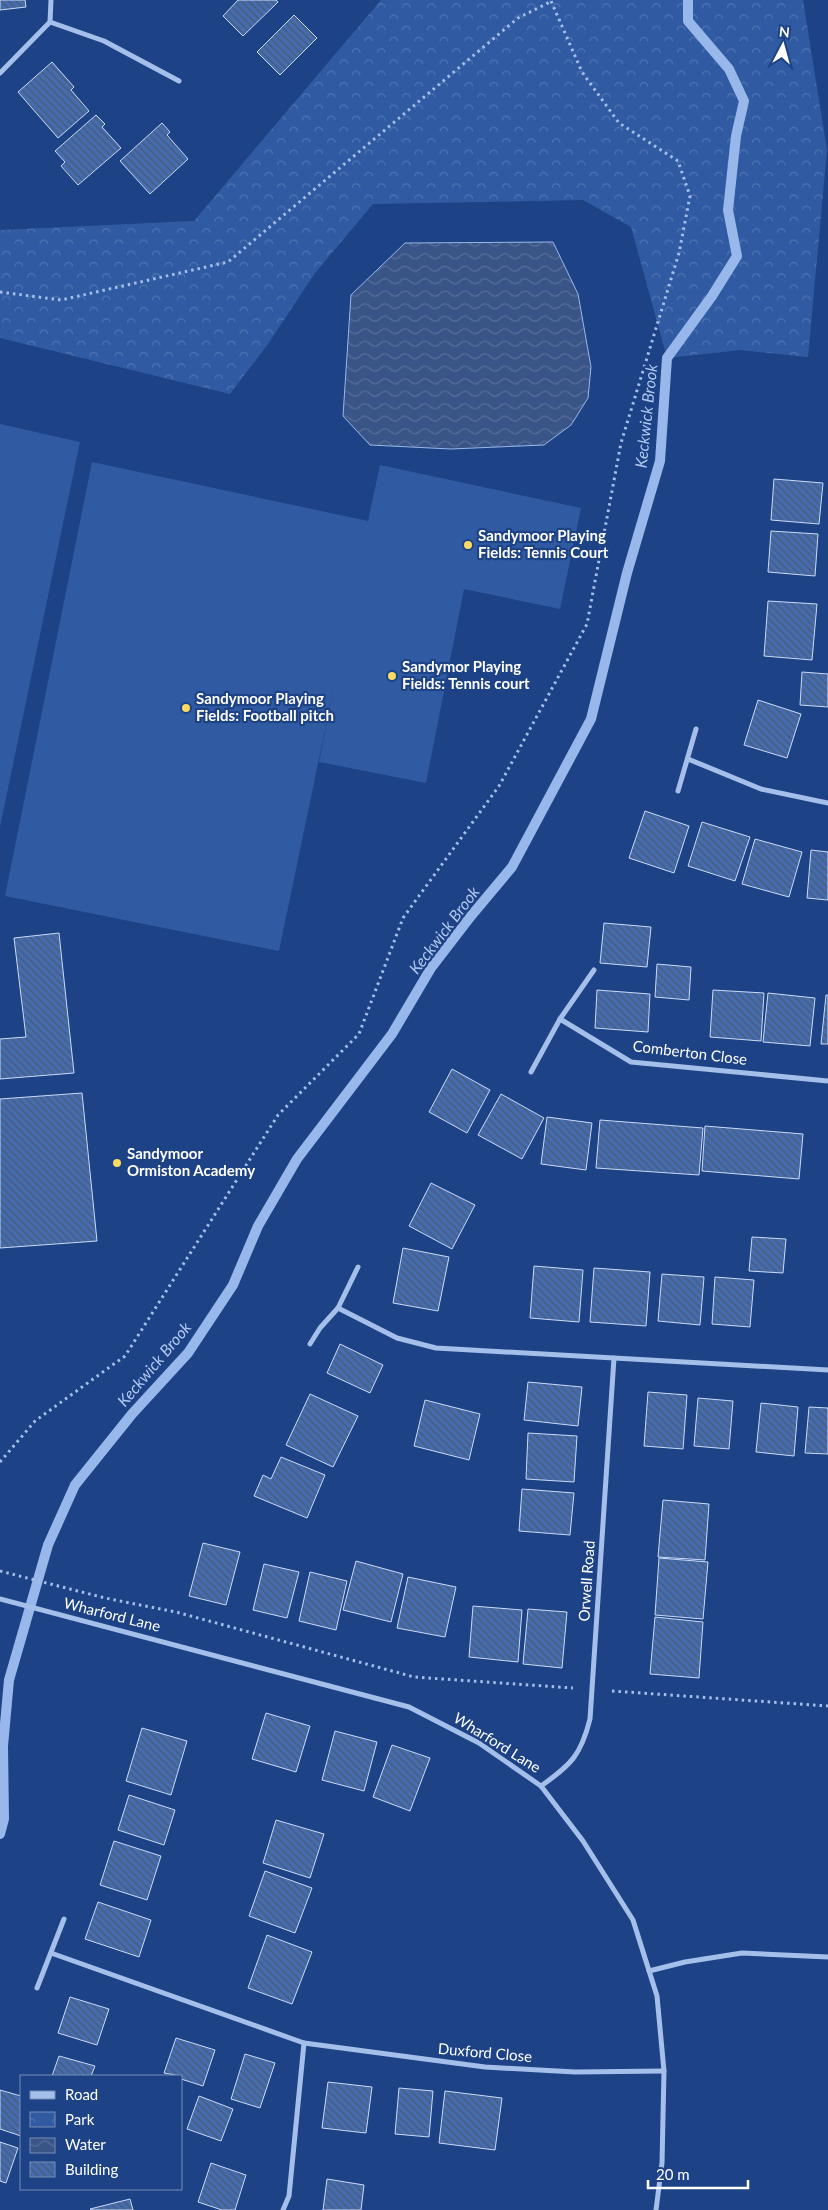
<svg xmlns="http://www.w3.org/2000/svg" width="828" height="2210" viewBox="0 0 828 2210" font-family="Lato,sans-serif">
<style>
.park{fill:url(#park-crowns)}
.pitch{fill:#305ba3}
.water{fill:url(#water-waves);stroke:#98b8ec}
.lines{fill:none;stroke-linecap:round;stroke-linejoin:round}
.stream{stroke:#98b8ec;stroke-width:10}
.building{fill:url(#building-back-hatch);stroke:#cadbf8}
.path{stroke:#a5bfeb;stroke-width:3;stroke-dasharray:2.5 4;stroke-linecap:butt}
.minor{stroke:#a5bfeb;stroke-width:5}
.poi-dot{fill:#fadb63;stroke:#1d4285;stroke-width:2}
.labels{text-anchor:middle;stroke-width:4.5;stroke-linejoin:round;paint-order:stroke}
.poi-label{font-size:15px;font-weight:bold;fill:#fff;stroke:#1d4285;text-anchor:start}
.street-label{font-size:15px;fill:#fff;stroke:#1d4285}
.water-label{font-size:16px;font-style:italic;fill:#b0c9f2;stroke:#1d4285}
</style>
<defs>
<pattern id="park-crowns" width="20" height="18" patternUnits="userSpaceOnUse" patternTransform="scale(1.25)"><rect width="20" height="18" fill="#305ba3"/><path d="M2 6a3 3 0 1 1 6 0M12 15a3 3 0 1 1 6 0" fill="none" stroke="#4f74b1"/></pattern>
<pattern id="water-waves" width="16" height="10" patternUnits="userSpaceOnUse" patternTransform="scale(1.25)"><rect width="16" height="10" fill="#395486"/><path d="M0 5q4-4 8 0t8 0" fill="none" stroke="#576e98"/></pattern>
<pattern id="building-back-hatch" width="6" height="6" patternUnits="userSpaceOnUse" patternTransform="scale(1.25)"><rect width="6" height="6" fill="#456cae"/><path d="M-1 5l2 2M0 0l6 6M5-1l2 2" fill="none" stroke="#495973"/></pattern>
</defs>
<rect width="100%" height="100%" fill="#1d4285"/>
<polygon class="park" points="381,0 803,0 827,150 808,357 740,350 667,358 631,227 583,200 373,204 315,273 268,344 230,394 0,338 0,230 194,221"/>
<g class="pitch">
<polygon points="0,424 80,442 0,827"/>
<polygon points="92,462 368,521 380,465 581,508 560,609 464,589 426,783 319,762 335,682 279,951 5,896"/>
</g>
<polygon class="water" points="553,242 578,294 591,367 588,398 571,425 544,445 451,449 370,445 343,416 351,295 405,243"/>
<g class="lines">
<polyline class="stream" points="0,1834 4,1819 3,1746 9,1680 48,1545 75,1485 132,1414 188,1353 233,1285 258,1226 297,1159 392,1034 431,968 471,916 512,867 591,719 627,573 660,461 667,358 712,296 737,256 728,210 736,136 744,101 729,69 688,21 688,0"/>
</g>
<g class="building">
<polygon points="0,0 25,0 26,7 0,10"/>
<polygon points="238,0 276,0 278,2 243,36 223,16"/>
<polygon points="294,15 317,38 280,75 257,52"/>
<polygon points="52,62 74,87 71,90 89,111 58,138 18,92"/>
<polygon points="96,115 105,124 102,127 121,148 78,185 61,166 65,162 55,151"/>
<polygon points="162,123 170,132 167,135 188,159 150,194 120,161"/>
<polygon points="774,479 823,483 819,524 771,520"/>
<polygon points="771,531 818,534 815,576 768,572"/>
<polygon points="768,601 817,604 812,660 764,656"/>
<polygon points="802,672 828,674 828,707 800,705"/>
<polygon points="758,700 801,714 787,758 744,745"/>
<polygon points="645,811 689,826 674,873 629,858"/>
<polygon points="702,822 750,837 735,881 688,866"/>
<polygon points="755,839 802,852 789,897 742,884"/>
<polygon points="811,850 828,852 828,900 807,898"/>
<polygon points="604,923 651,927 647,967 600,963"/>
<polygon points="59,933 74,1073 0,1079 0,1039 26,1037 14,938"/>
<polygon points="657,964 691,967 689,1000 655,997"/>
<polygon points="597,990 650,994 648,1032 595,1028"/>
<polygon points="713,990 764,993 761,1041 710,1037"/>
<polygon points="768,993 815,998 810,1046 763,1042"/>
<polygon points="826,995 828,995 828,1044 821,1044"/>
<polygon points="452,1069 490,1090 467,1133 429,1112"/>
<polygon points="82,1093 97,1241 0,1248 0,1099"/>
<polygon points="501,1094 544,1118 522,1159 478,1135"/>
<polygon points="547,1117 592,1123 586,1170 541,1164"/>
<polygon points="600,1120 703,1128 699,1175 596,1168"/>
<polygon points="705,1126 803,1134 799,1179 702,1171"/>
<polygon points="431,1183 475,1205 452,1249 409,1226"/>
<polygon points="752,1237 786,1239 783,1273 749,1271"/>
<polygon points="403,1248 449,1257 438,1311 393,1303"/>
<polygon points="534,1266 583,1270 579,1322 530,1318"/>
<polygon points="594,1268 650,1272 646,1326 590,1322"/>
<polygon points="662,1274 704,1277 700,1325 658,1321"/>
<polygon points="715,1277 754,1280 750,1327 712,1324"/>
<polygon points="340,1344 383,1365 370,1393 327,1373"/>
<polygon points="528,1382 582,1387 578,1426 524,1420"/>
<polygon points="648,1392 687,1395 683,1449 644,1446"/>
<polygon points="310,1394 358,1416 333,1467 286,1445"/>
<polygon points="698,1398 733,1401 729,1449 694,1446"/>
<polygon points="425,1400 480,1414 469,1460 414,1446"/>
<polygon points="761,1403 798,1407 794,1456 756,1452"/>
<polygon points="809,1407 828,1408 828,1454 805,1453"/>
<polygon points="528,1433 577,1436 574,1482 526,1479"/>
<polygon points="281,1457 325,1475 307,1518 254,1496 263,1475 271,1479"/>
<polygon points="522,1489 574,1493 570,1535 519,1531"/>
<polygon points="663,1500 709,1504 705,1560 658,1557"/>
<polygon points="203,1543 240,1552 226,1605 189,1596"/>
<polygon points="659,1558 708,1562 703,1619 655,1615"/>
<polygon points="356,1561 403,1574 391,1622 343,1610"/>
<polygon points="264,1564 299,1572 287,1618 253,1610"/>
<polygon points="310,1572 347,1581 336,1630 299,1621"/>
<polygon points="408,1577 456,1587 445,1637 397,1628"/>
<polygon points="473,1606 522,1610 518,1662 469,1657"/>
<polygon points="528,1609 567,1612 562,1668 523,1664"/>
<polygon points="655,1617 703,1622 699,1678 650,1674"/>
<polygon points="266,1713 310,1726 296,1772 252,1759"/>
<polygon points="142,1728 187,1741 171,1795 126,1781"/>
<polygon points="335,1731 377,1742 364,1791 322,1780"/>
<polygon points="392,1745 430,1758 410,1811 373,1797"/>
<polygon points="129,1795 175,1810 164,1845 118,1830"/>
<polygon points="276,1820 324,1834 310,1878 263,1863"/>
<polygon points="114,1841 161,1856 147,1900 100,1885"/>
<polygon points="265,1871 312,1888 295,1933 249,1916"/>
<polygon points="98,1902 151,1920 139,1957 85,1939"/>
<polygon points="267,1935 312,1952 292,2004 248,1988"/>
<polygon points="70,1997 109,2009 97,2045 58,2033"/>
<polygon points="176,2038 215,2050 203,2086 181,2079 181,2076 164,2073"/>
<polygon points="245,2054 275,2063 260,2108 231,2099"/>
<polygon points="59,2056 95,2066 91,2076 52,2076"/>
<polygon points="328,2082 372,2087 366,2133 322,2128"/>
<polygon points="399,2088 433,2091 429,2137 395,2134"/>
<polygon points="0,2090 21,2096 21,2136 0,2129"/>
<polygon points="445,2091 502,2098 495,2150 439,2143"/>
<polygon points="199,2096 233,2109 221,2141 187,2129"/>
<polygon points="0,2142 18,2148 6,2183 0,2181"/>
<polygon points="211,2163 246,2175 235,2210 222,2210 198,2202"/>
<polygon points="327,2179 364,2185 361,2210 323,2210"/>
<polygon points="130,2199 133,2210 91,2210 90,2209"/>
</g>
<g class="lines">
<g class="path">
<polyline points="0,292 61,300 228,262 518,18 552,1"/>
<polyline points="0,1462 35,1421 125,1356 278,1115 359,1034 403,918 499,786 587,624 621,443 679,253 690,196 678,161 619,123 582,72 551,1"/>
<polyline points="0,1571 105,1598 176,1612 414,1677 573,1688"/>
<polyline points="612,1691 828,1706"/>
</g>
<g class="minor">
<polyline points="50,22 51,0"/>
<polyline points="0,73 50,22 104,41 179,81"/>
<polyline points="688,759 761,789 828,803"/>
<polyline points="678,791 696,729"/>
<polyline points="594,970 560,1019 631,1062 828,1081"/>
<polyline points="531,1072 560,1019"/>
<polyline points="338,1308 397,1338 436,1348 828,1370"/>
<polyline points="310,1344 320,1328 338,1308 358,1267"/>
<polyline points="0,1599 409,1707 479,1743 541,1786 583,1841 633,1920 657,1996 664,2071 662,2163 656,2210"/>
<path d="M541,1786C571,1765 581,1755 590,1719L614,1358"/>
<polyline points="51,1953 304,2043 485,2067 575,2072 664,2071"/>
<polyline points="649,1971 685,1962 742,1953 828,1957"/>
<polyline points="37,1988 64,1919"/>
<polyline points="283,2210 289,2196 304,2043"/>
</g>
</g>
<g class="poi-dot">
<circle cx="468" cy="545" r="5"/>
<circle cx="392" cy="676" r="5"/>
<circle cx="186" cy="708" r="5"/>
<circle cx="117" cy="1163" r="5"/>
</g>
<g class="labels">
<g class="poi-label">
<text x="478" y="541">Sandymoor Playing<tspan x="478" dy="17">Fields: Tennis Court</tspan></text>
<text x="402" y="672">Sandymor Playing<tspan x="402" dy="17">Fields: Tennis court</tspan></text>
<text x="196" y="704">Sandymoor Playing<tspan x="196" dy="17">Fields: Football pitch</tspan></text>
<text x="127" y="1159">Sandymoor<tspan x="127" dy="17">Ormiston Academy</tspan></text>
</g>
<g class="street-label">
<text transform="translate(690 1053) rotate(7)" y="5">Comberton Close</text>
<text transform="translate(587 1581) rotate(-86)" y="5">Orwell Road</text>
<text transform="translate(112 1615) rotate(14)" y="5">Wharford Lane</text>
<text transform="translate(497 1743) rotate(32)" y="5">Wharford Lane</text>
<text transform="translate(485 2053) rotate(5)" y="5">Duxford Close</text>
</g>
<g class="water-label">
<text transform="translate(646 416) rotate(-84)" y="6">Keckwick Brook</text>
<text transform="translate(444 930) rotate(-53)" y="6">Keckwick Brook</text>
<text transform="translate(154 1364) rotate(-50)" y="6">Keckwick Brook</text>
</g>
</g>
<rect x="20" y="2075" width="162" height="115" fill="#1d4285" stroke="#778eb6"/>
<rect x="30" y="2091" width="25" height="8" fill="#a5bfeb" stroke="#778eb6"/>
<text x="65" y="2100" font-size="15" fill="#ffffff">Road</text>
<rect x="30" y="2112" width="25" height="15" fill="url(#park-crowns)" stroke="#778eb6"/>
<text x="65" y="2125" font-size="15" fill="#ffffff">Park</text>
<rect x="30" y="2138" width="25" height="15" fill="url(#water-waves)" stroke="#778eb6"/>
<text x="65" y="2150" font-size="15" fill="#ffffff">Water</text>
<rect x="30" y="2162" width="25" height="15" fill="url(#building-back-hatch)" stroke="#778eb6"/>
<text x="65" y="2175" font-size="15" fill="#ffffff">Building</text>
<g transform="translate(783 45) rotate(6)" stroke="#1d4285" stroke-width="4" paint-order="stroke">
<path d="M0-4L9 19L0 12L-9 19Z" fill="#ffffff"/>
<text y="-8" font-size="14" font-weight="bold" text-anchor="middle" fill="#ffffff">N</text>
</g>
<path d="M648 2180v8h100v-8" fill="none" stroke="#ffffff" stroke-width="2.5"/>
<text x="656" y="2180" font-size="15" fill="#ffffff" stroke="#1d4285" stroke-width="4" paint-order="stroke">20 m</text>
</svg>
